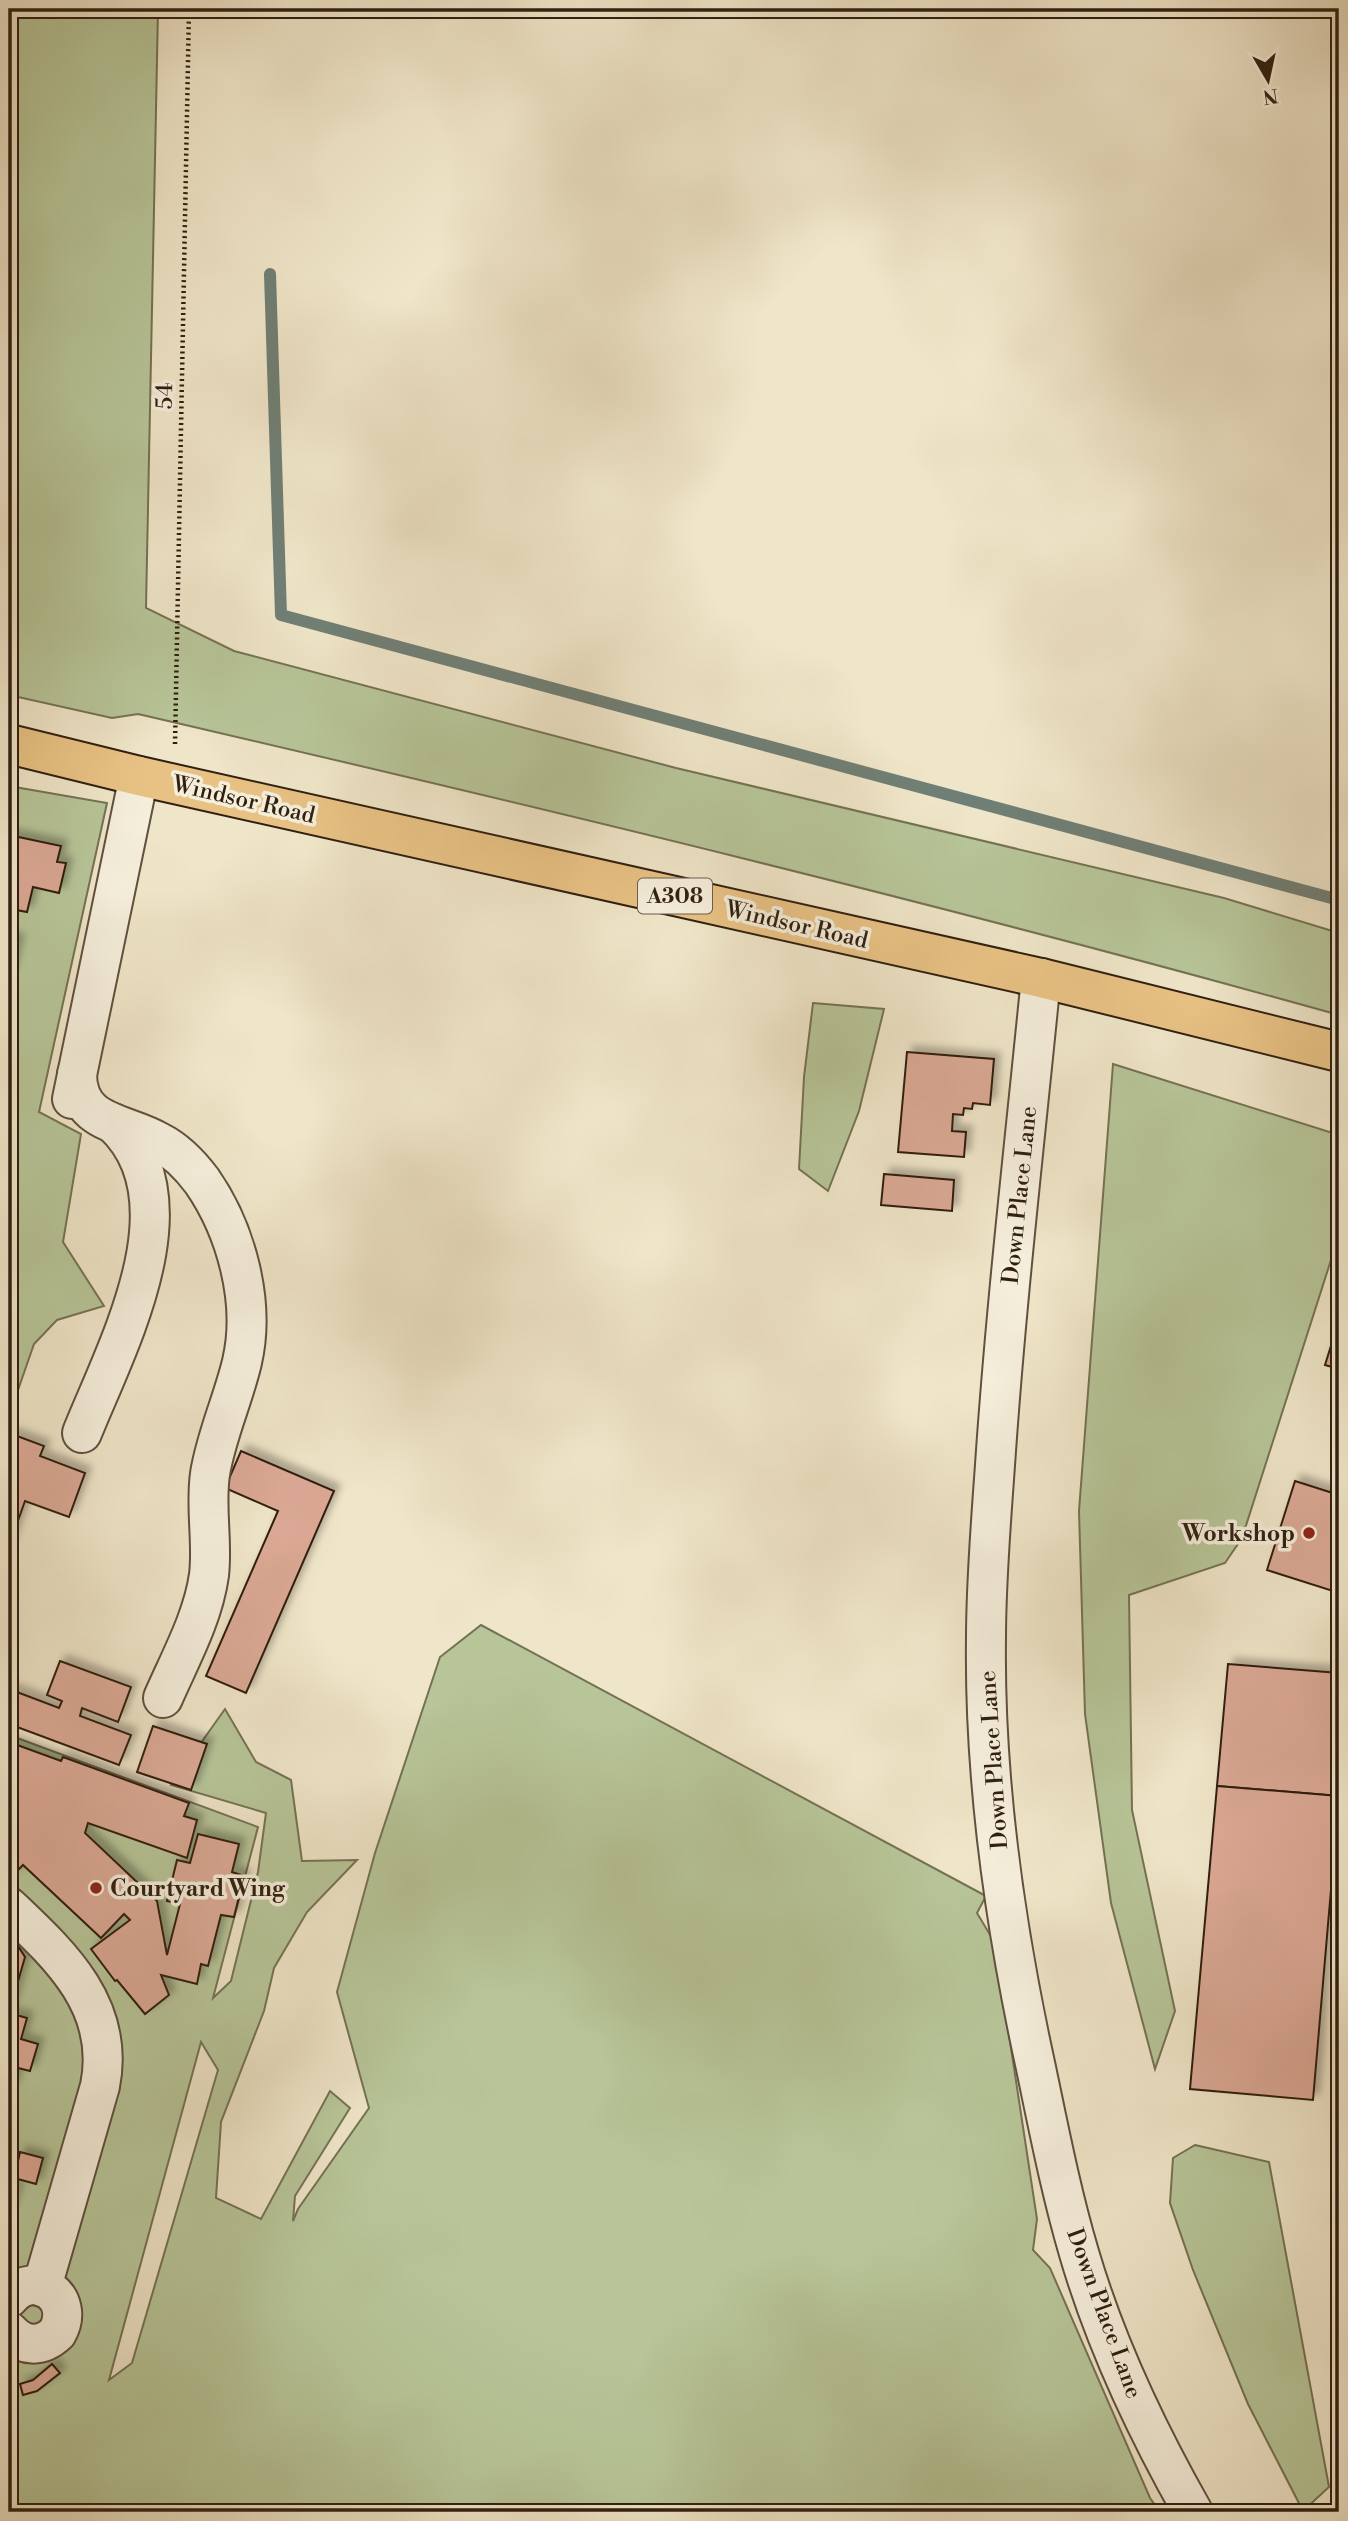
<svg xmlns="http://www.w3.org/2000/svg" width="1348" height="2521" viewBox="0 0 1348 2521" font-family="'Libre Bodoni',serif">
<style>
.green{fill:#b7c598;stroke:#747254;stroke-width:2;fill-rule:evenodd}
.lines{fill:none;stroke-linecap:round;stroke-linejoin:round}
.stream{stroke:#707f75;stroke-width:12}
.building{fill:#daa894;stroke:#301f10;stroke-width:2;filter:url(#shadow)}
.minor-casing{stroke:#60503e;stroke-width:42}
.major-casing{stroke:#301f10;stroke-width:42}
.path{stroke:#301f10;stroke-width:4.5;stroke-dasharray:2 3.5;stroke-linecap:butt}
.minor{stroke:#f5eedb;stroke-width:38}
.major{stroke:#e8c284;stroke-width:38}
.poi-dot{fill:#8f2418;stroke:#f5eedb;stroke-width:2.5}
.labels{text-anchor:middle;stroke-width:7;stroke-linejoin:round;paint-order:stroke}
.shield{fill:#f5eedb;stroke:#6b5d4d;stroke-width:2}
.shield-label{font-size:21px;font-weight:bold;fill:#301f10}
.street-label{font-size:23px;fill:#301f10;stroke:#f5eedb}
.poi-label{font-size:23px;font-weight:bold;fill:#301f10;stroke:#f5eedb;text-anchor:end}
</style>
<defs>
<filter id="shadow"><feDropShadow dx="6" dy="-6" stdDeviation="3.5" flood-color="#0004"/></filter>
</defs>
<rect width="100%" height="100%" fill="#efe5c8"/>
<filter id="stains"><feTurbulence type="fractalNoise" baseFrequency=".00286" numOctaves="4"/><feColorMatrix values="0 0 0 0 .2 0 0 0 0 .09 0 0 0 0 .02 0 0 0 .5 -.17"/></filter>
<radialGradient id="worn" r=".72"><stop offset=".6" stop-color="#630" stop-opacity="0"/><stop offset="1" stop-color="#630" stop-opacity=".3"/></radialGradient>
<g class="green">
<path d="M9,9H158L146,608L234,651L676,768L1224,898L1339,933V1015C942,904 540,807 138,714L112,718L9,695Z"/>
<polygon points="9,786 107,803 39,1112 81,1134 63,1242 104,1306 57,1320 34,1344 9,1416"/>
<polygon points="813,1003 884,1009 859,1111 828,1191 799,1169 804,1077"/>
<polygon points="1113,1064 1339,1135 1339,1235 1242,1538 1225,1563 1129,1595 1132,1810 1175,2011 1155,2069 1111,1903 1085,1714 1079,1511"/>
<path d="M481,1625L986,1896L977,1913L995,1943L1037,2219L1033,2250L1050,2268L1150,2498L1160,2512H9V1735L258,1827L213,1998L231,1981L258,1872L266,1813L171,1785L225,1709L256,1762L291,1780L302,1861L357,1860L307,1912L274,1968L264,2011L221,2122L216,2198L261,2219L330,2091L350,2108L295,2196L293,2221L298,2209L369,2108L337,1992L375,1853L440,1657ZM201,2042L218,2070L132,2363L109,2380Z"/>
<polygon points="1195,2145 1269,2162 1329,2487 1303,2511 1248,2404 1193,2270 1170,2203 1173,2158"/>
</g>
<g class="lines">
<polyline class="stream" points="270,274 281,615 1339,900"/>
</g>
<g class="building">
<polygon points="9,835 61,846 57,862 66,863 59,893 33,887 27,912 11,909 9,917"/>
<polygon points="9,938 18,940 10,975 9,975"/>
<polygon points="907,1052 994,1059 990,1105 973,1103 972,1109 964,1108 963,1115 953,1114 952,1131 966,1132 964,1157 898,1152"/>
<polygon points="884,1174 954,1180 952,1211 881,1205"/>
<polygon points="1339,1320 1339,1369 1325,1365"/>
<polygon points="9,1433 44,1446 40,1456 85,1473 69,1517 25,1501 9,1546"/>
<polygon points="241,1451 334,1491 246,1693 206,1676 278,1511 225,1488"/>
<polygon points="1295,1481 1339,1495 1339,1593 1267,1570"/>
<polygon points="60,1661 131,1687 118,1722 82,1708 80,1716 131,1735 119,1765 9,1724 9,1689 59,1708 62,1701 47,1695"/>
<polygon points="1228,1664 1339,1673 1339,1796 1217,1786"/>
<polygon points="153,1726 207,1744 191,1790 137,1772"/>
<polygon points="9,1742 61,1761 63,1757 189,1803 184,1816 197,1820 187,1858 88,1823 85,1833 157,1901 167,1955 180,1904 167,1901 177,1860 190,1863 198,1834 239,1844 232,1872 244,1876 234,1917 221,1915 208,1966 201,1964 197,1984 161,1975 169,1995 145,2014 117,1980 115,1981 91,1949 130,1920 124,1914 101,1938 23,1865 13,1875 9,1870"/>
<polygon points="1217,1786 1339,1796 1313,2100 1190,2089"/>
<polygon points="9,1932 25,1957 9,2013 27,2018 21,2039 38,2044 30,2071 18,2068 12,2089 9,2088"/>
<polygon points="20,2152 43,2158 36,2184 14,2178 11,2187 17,2188 10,2212 9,2168 16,2170"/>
<polygon points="52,2364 60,2373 37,2391 23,2395 20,2384 33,2380"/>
</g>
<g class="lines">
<g class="minor-casing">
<g id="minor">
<path d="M1041,978C1025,1140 1006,1302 995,1465C991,1522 986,1580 986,1638C984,1783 1005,1927 1036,2068C1049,2130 1061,2192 1079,2253C1105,2342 1147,2431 1193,2512"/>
<path d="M77,1074C77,1125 125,1122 159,1142C177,1151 190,1165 202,1181C236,1230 256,1302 242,1362C233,1400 216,1436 210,1474C205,1508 213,1541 209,1575C203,1618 180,1659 163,1698"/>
<polyline points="72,1099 139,776"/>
<path d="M82,1433C116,1348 197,1200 113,1123"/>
<path d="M9,1907C61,1956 116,2007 100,2086L42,2287"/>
<path d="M9,2298C35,2267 77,2298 57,2333C41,2348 23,2347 9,2331"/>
</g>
</g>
<g class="major-casing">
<polyline id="major" points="9,744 139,776 1041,978 1339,1052"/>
</g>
<polyline class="path" points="175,744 189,9"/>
<use href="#minor" class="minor"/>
<use href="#major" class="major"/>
</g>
<g class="poi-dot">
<circle cx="1309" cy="1533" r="7"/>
<circle cx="96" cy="1888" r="7"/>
</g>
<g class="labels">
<rect class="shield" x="638" y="878.5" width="74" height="35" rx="5"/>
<g class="shield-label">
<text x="675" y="903">A308</text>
</g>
<g class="street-label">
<text transform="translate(164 396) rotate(-89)" y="8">54</text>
<text transform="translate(244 799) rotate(13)" y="8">Windsor Road</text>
<text transform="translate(797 924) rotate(13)" y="8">Windsor Road</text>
<text transform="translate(1019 1195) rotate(-84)" y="8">Down Place Lane</text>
<text transform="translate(993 1760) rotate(-94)" y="8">Down Place Lane</text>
<text transform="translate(1105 2313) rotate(70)" y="8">Down Place Lane</text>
</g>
<g class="poi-label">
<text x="1295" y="1541">Workshop</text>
<text x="110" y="1896" text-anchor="start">Courtyard Wing</text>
</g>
</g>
<rect width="1348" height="2521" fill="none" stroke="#efe5c8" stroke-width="35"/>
<rect x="10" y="10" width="1327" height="2500" fill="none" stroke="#301f10" stroke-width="3.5"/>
<rect x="18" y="18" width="1313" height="2486" fill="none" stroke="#301f10" stroke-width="2"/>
<g transform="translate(1268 80) rotate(171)" stroke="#f5eedb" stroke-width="5" paint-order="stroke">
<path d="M0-5L12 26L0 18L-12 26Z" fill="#301f10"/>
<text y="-10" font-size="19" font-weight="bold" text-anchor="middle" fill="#301f10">N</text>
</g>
<rect width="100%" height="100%" filter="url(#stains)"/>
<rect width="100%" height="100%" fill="url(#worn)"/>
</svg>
